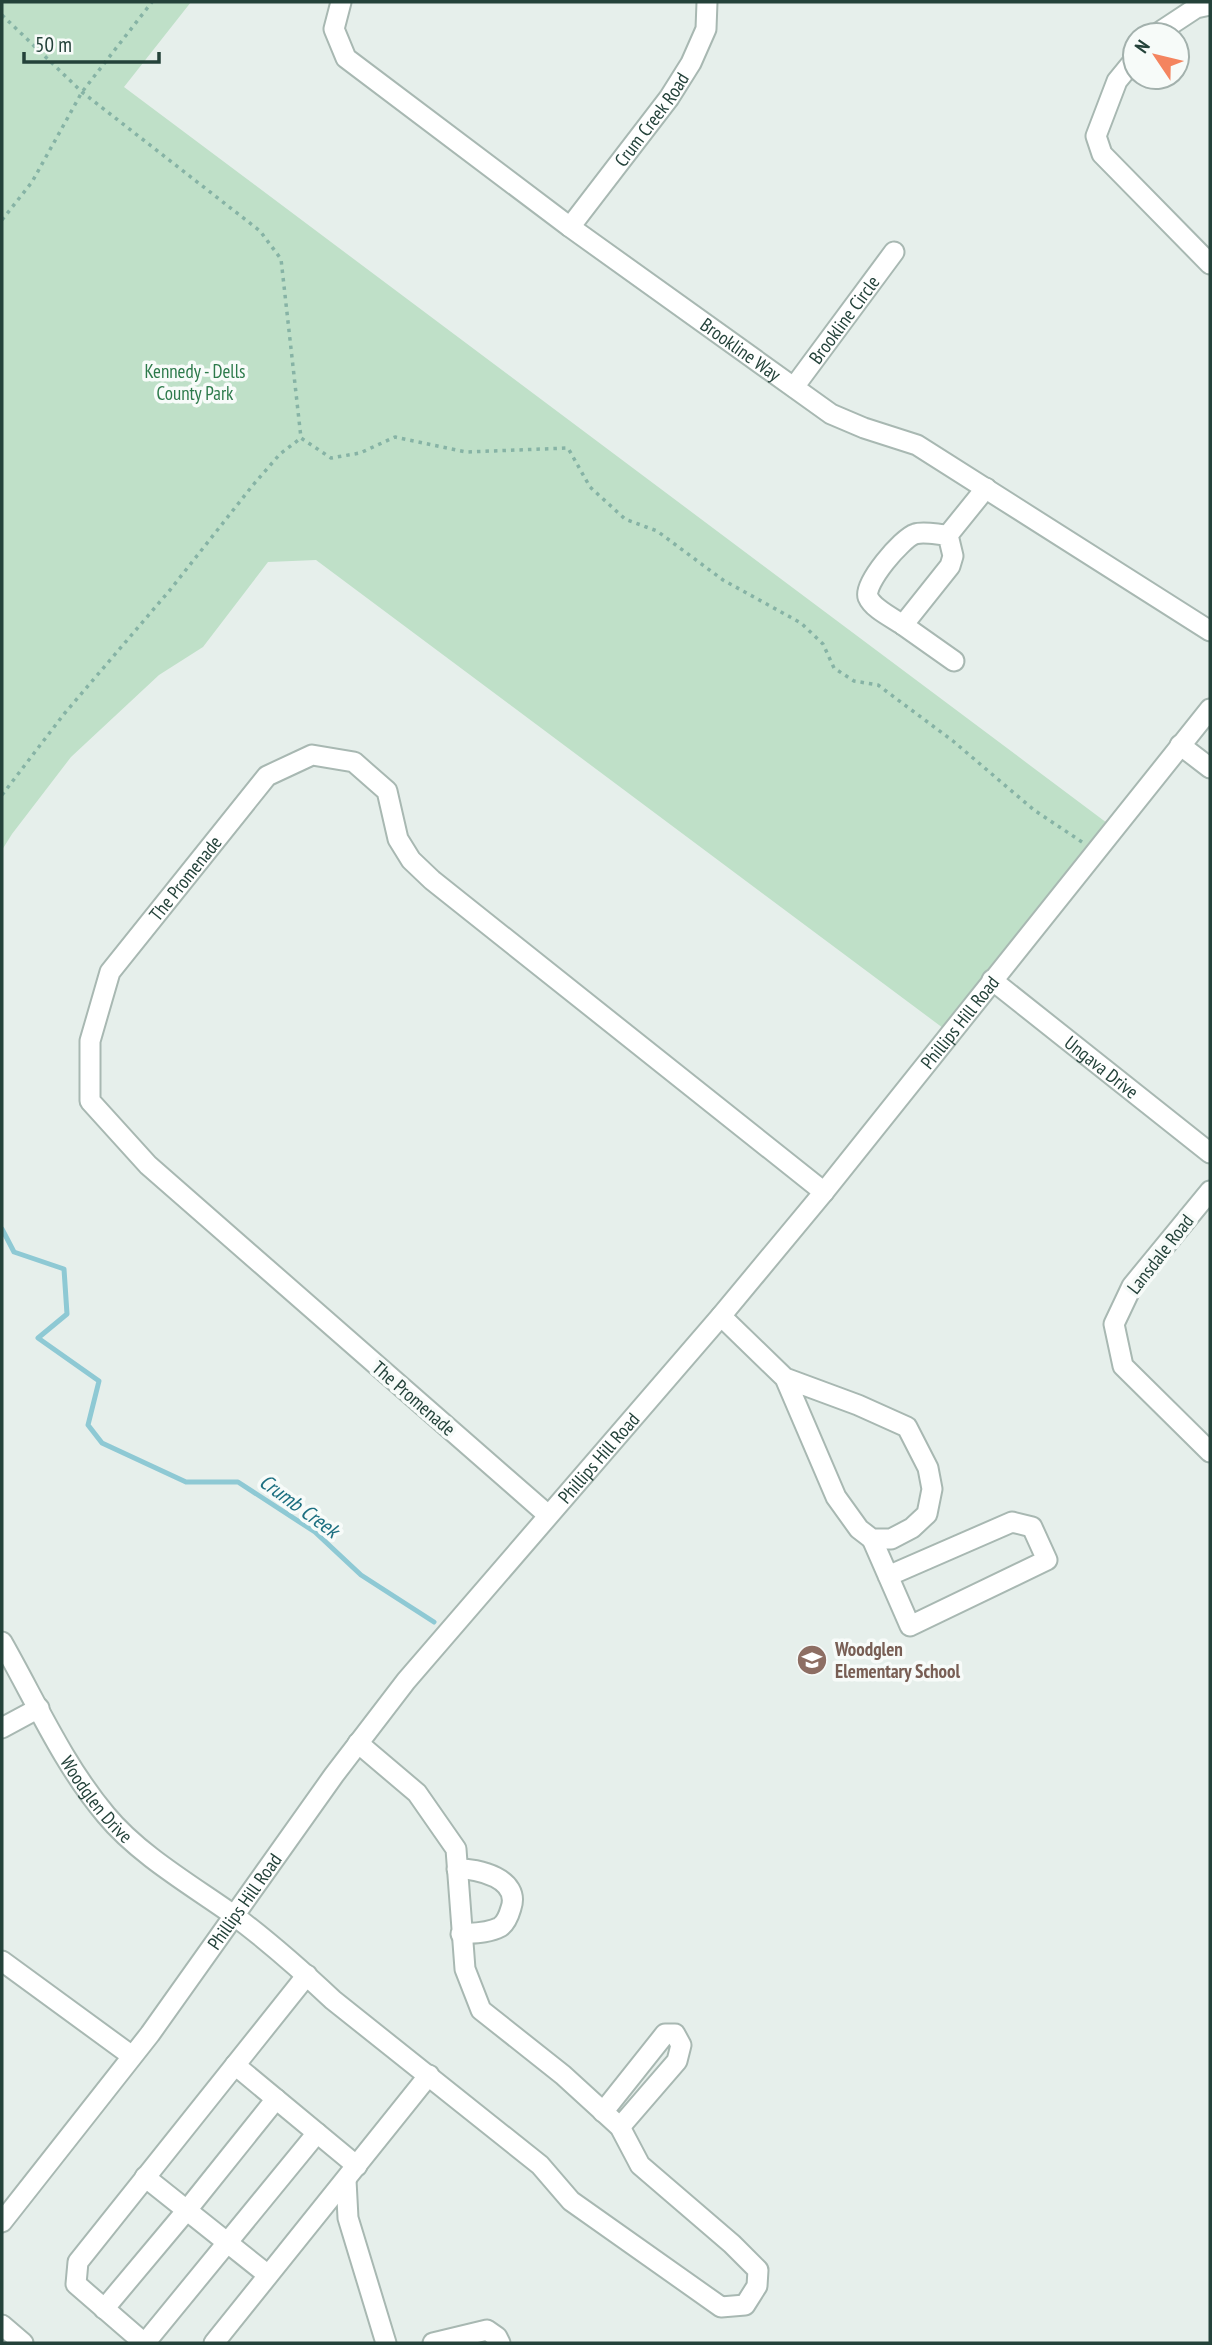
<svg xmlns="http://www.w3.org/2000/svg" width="1212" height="2345" viewBox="0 0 1212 2345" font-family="'PT Sans Narrow',sans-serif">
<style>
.green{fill:#bfe0c8}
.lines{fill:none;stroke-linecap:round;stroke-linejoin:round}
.stream{stroke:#8ec9d4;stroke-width:5}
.minor-casing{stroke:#a8b8b2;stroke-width:23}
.path{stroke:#86b3a5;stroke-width:3.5;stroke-dasharray:3.5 5;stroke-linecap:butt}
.minor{stroke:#fff;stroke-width:19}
.labels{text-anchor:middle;stroke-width:7;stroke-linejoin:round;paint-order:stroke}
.street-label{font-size:19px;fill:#24423a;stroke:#f7fbf9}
.park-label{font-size:19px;fill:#2d7a4b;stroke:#f7fbf9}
.education-label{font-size:19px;font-weight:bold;fill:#785e54;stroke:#f7fbf9;text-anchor:start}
.water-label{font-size:21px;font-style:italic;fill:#1c6f80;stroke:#f7fbf9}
</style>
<rect width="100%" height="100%" fill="#e6efeb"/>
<polygon class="green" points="2,2 191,2 124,87 1107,823 943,1028 316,560 268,562 203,647 159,675 71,757 12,834 2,850"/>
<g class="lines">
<polyline class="stream" points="2,1229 14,1252 64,1269 67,1314 38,1338 99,1381 88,1425 102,1443 186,1482 238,1482 315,1532 361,1575 434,1622"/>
<g class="minor-casing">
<g id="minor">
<path id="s1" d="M341,2L334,29L346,58L570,227L831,414L864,428L917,445L1210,631"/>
<polyline points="1155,35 1196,8 1210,5"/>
<polyline points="1135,59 1117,81 1096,136 1102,154 1210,264"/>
<path id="s2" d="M570,227L669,98L691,63L706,29L707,2"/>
<path id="s3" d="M794,387L894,252"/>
<path d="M948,535C939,535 924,531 915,534C902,538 863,584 868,597C873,609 893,618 903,625L950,566L953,556L948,535L986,488"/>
<polyline points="903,625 954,661"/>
<polyline points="1180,745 1210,768"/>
<path id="s4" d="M992,980L1210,1153"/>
<polyline points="1210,1191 1132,1286 1114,1324 1123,1366 1210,1452"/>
<polyline points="721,1316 785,1378 836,1497 859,1529 872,1539 891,1539 912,1528 927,1514 932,1489 928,1468 907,1427 858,1405 785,1378"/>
<path id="s5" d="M548,1515L148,1165L90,1101V1041L110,972L267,776L312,755L354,762L387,791L398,839L411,860L432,880L824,1192"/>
<polyline points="872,1539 910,1626 1047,1560 1032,1527 1012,1522 888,1576"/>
<path id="s6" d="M2,1642C35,1700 63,1764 106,1815C138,1854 191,1885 232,1914C267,1940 301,1970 333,2000L540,2165L571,2201L721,2307L745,2305L757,2286L758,2270L732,2244L640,2165L620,2127L563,2075L481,2010L465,1969L456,1849L417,1793L358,1743"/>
<polyline points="2,1728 39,1708"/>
<path d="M457,1869C478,1868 521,1879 511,1908C509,1915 506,1923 500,1927C489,1933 474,1933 461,1934"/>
<polyline points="2,1961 132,2056"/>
<polyline points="235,2065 357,2166"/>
<polyline points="603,2112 665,2034 675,2034 681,2045 677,2061 620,2127"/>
<polyline points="145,2177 268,2275"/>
<polyline points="346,2180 348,2218 386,2343"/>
<path id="s7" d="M2,2222L150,2034L334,1775L406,1681L721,1316L824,1192L1210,709"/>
<polyline points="104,2309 187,2210 276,2099"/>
<polyline points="2,2325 23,2343"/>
<polyline points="144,2343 76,2284 78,2262 307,1975"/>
<polyline points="145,2343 317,2133"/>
<polyline points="214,2343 429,2075"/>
<polyline points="433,2343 487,2330 497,2337 500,2343"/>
</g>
</g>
<g class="path">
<polyline points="2,15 82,92 260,231 281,259 301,438 331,458 360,453 395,437 466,452 568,448 590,487 625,519 657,531 723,580 801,623 823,644 834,668 854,681 878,685 953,741 1034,810 1082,842"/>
<polyline points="2,220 32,182 82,92 152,2"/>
<polyline points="2,795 64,714 170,590 253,485 280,454 301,438"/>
</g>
<use href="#minor" class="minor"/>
</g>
<defs>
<g id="school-disc" transform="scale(1.575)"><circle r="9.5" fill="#8d6e63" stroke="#f7fbf9"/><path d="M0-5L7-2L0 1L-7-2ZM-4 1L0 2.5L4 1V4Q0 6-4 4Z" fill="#fff"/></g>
</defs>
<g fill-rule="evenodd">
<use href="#school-disc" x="812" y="1660"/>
</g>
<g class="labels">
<g class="street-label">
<text dy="7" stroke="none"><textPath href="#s2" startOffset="135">Crum Creek Road</textPath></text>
<text dy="7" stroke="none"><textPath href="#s3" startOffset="84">Brookline Circle</textPath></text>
<text dy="7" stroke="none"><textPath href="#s1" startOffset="550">Brookline Way</textPath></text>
<text dy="7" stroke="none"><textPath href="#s5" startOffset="870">The Promenade</textPath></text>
<text dy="7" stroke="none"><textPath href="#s7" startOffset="1536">Phillips Hill Road</textPath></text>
<text dy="7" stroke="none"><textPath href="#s4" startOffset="140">Ungava Drive</textPath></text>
<text transform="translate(1160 1254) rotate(-52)" y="7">Lansdale Road</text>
<text transform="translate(414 1398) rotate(41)" y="7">The Promenade</text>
<text dy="7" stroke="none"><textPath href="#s7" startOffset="970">Phillips Hill Road</textPath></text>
<text dy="7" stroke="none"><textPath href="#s6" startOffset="184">Woodglen Drive</textPath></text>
<text dy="7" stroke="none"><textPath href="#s7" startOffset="402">Phillips Hill Road</textPath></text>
</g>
<g class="park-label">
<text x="195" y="378">Kennedy - Dells<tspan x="195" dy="22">County Park</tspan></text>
</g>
<g class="education-label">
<text x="835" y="1656">Woodglen<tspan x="835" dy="22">Elementary School</tspan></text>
</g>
<g class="water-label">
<text transform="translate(299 1506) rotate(36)" y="7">Crumb Creek</text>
</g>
</g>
<rect width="1212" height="2345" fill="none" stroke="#24423a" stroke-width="7"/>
<g transform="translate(1156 56) rotate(305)"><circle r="33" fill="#f7fbf9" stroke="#a3b1ad" stroke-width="2"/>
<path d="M0-5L12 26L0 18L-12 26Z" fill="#f4845f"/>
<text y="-10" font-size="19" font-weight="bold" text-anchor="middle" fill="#24423a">N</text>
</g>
<path d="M24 52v10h135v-10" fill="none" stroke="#24423a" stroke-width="3.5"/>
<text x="35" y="52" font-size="21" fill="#24423a" stroke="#f7fbf9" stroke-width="5" paint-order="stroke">50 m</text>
</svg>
